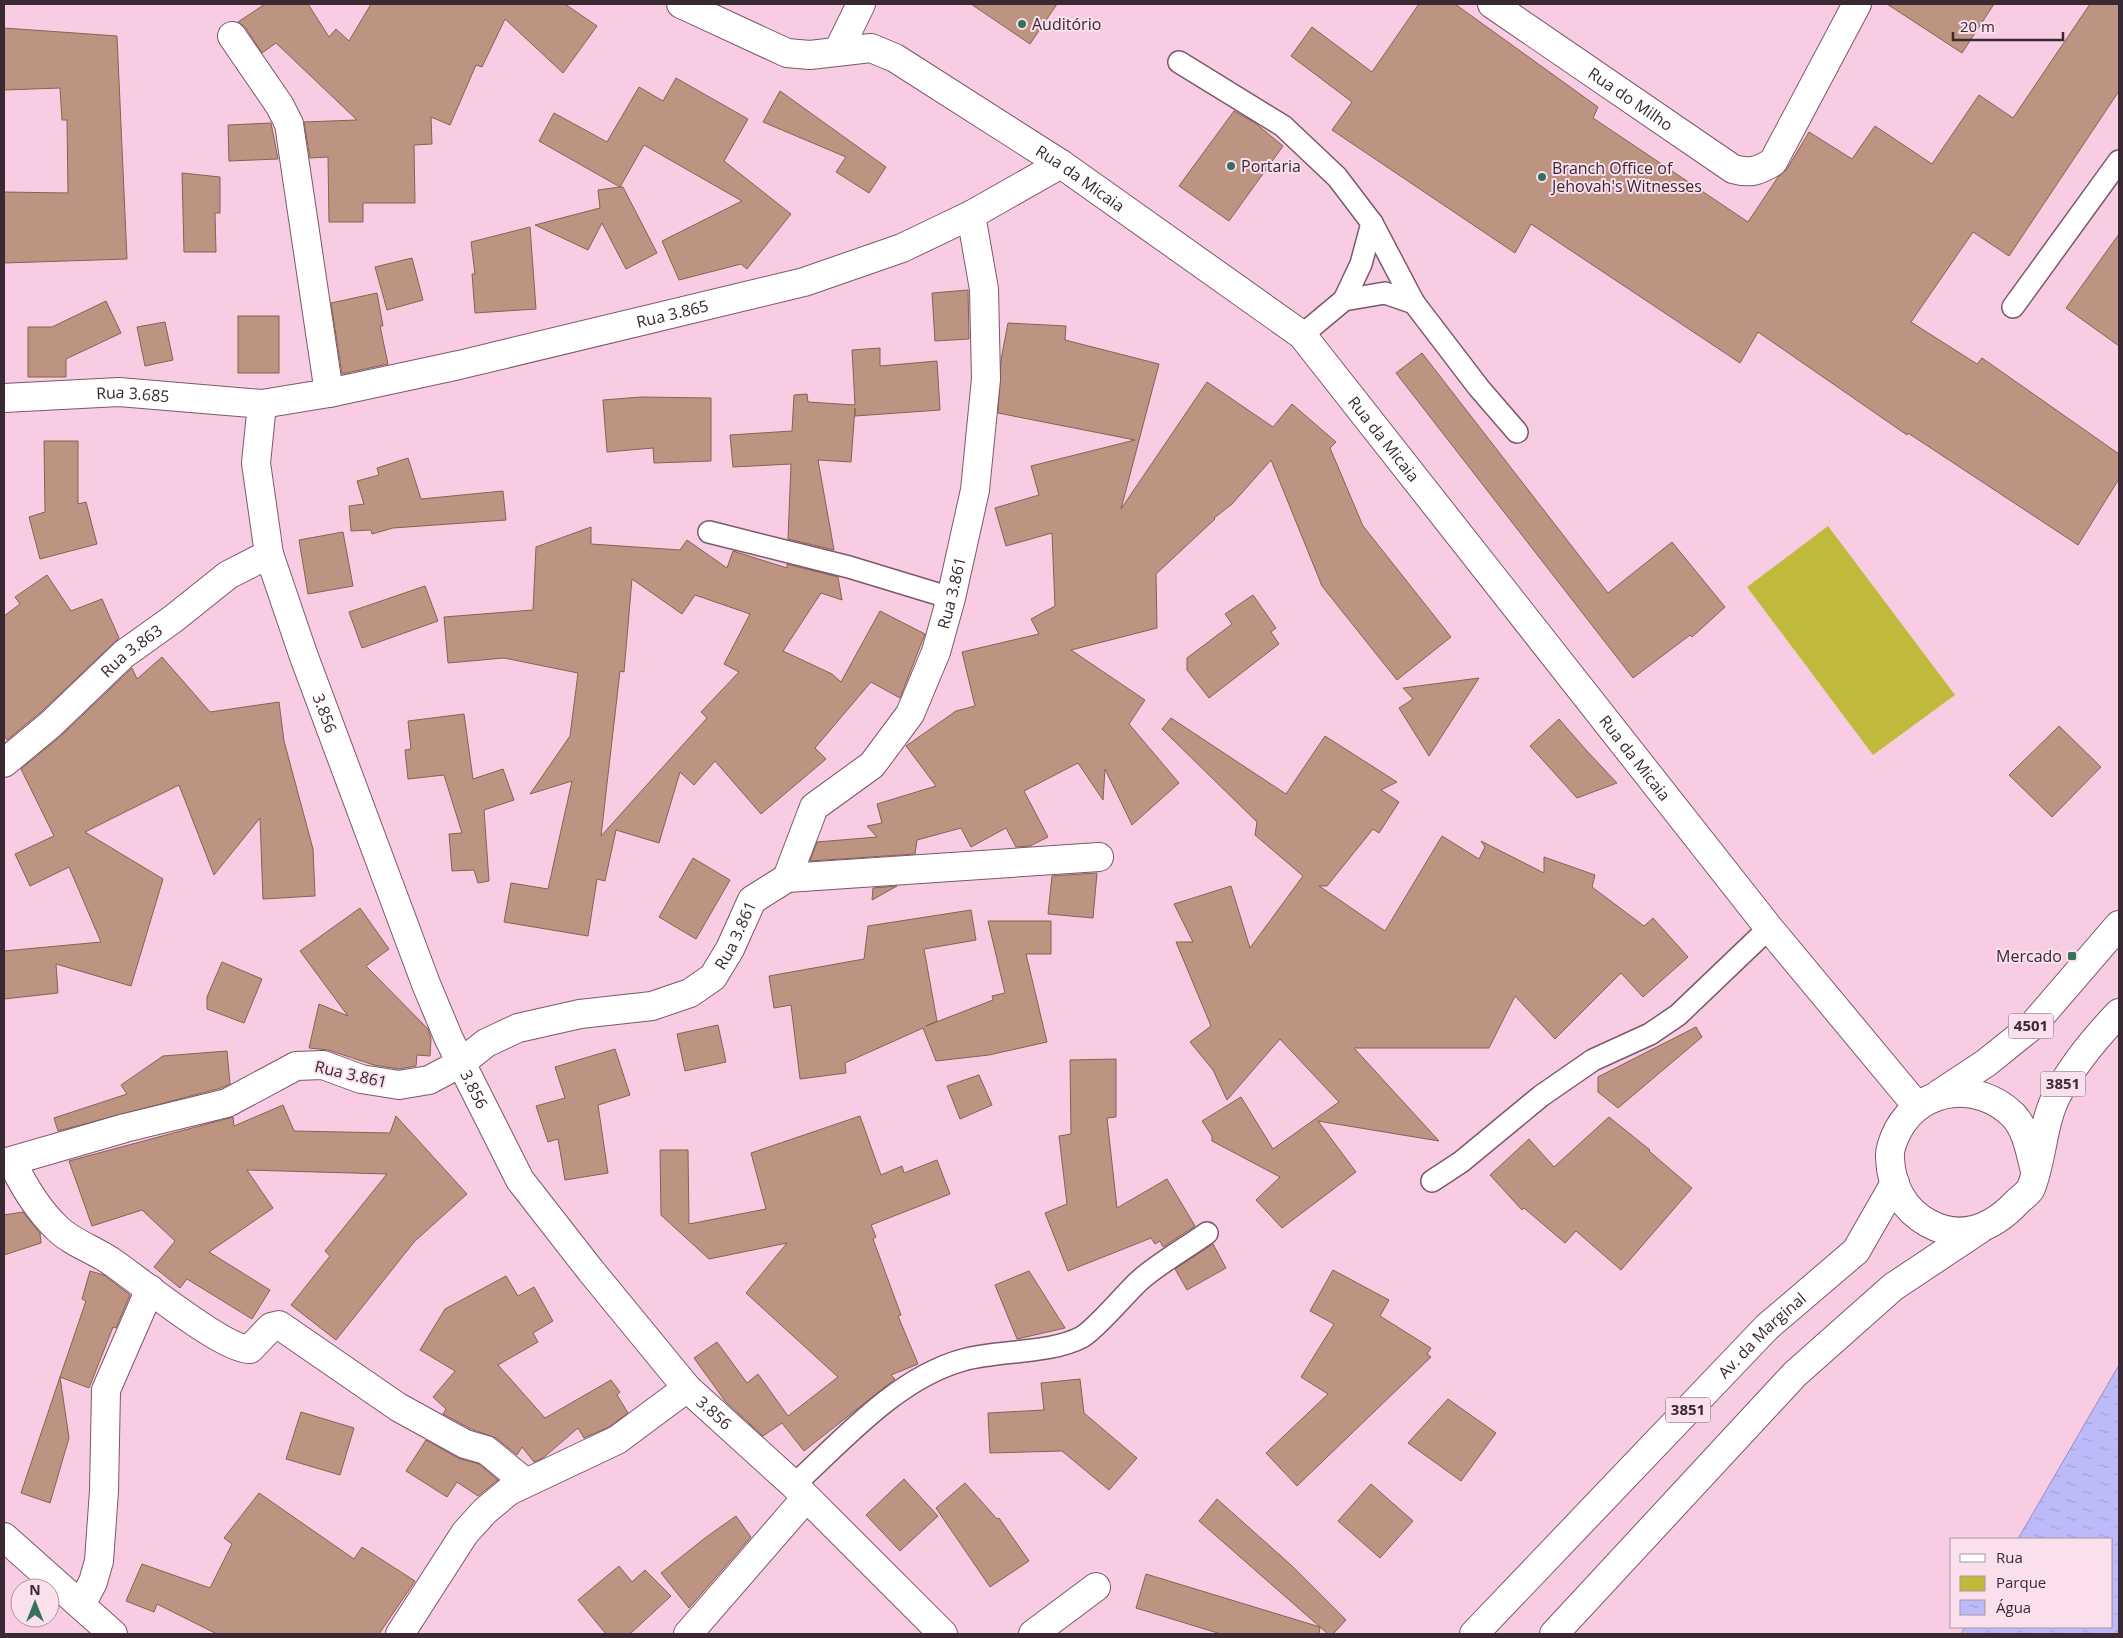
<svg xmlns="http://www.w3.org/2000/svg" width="2123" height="1638" viewBox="0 0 2123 1638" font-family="'Open Sans',sans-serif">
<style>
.park{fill:#c0ba3c}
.water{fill:url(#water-ripples);stroke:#968ebd}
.building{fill:#bd9481;stroke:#88614f;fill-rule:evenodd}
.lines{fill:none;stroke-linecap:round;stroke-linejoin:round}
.lane-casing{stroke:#7d576b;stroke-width:24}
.street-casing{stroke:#7d576b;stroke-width:30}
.primary-casing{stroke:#7d576b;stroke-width:30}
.lane{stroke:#fff;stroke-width:21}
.street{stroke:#fff;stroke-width:28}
.primary{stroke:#fff;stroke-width:28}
.poi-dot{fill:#36715b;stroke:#fadfed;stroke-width:2}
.labels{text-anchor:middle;stroke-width:4;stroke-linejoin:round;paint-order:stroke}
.shield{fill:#fadfed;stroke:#74606a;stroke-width:1}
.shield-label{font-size:15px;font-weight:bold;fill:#3a2932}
.poi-label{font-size:16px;fill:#3a2932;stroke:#fadfed;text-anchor:start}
.street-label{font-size:16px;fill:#3a2932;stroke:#fadfed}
</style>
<defs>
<pattern id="water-ripples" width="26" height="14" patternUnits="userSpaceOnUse" patternTransform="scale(1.25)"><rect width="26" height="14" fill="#bdbaf9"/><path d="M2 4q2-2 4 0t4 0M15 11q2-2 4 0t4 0" fill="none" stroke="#a3a0d6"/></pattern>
</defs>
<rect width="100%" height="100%" fill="#f8cce3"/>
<polygon class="park" points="1828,526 1955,695 1873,755 1747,587"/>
<polygon class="water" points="2119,1365 2119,1634 1961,1634 1965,1627 2112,1627 2112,1539 2018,1539"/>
<g class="building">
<polygon points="265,4 308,4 329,37 336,29 349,41 371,4 565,4 597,26 563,73 505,19 482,67 476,65 450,125 431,117 432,144 414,145 415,203 363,203 363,222 329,222 328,157 310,158 304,122 357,120 276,43 262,53 245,27 238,22"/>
<polygon points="971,4 1057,4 1030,44"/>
<polygon points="1419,4 1455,4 1598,107 1593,118 1748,222 1778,177 1787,169 1809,132 1852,159 1875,126 1932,164 1979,95 2013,118 2090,4 2119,4 2119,91 2009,256 1973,232 1911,322 1977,364 1982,358 2119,454 2119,479 2078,545 1908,433 1907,435 1758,332 1740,363 1531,224 1515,253 1332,130 1352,102 1291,56 1312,27 1372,72"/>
<polygon points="1887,4 1994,4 1962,53"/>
<polygon points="4,28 117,36 127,259 4,263 4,192 68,193 67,120 62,120 60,88 4,90"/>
<polygon points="676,78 748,119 724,161 791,214 747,269 741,264 679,280 662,241 742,201 644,145 620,187 623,187 657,253 626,269 602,223 588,250 535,225 600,208 598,190 620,187 539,141 554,113 607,142 639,87 663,101"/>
<polygon points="780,91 886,167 869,193 836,172 846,157 763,122"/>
<polygon points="1234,111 1255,123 1283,146 1229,221 1179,186"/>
<polygon points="271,123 278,159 229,161 228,125"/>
<polygon points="182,173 220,177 220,213 215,213 216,252 184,252"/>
<polygon points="530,227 536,309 475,313 472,274 475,274 471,242"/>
<polygon points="2119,234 2119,346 2066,308"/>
<polygon points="412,258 423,300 387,310 375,267"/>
<polygon points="968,290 969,339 935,341 932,293"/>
<polygon points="377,293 383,326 380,326 388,364 342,374 331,303"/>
<polygon points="106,301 121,333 66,359 66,377 28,377 28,327 52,327"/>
<rect x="238" y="316" width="41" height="57"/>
<polygon points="165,322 173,360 145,366 137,327"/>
<polygon points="1008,323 1066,326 1065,340 1159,364 1121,509 1207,382 1273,427 1292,404 1336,442 1330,448 1363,526 1451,637 1397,680 1322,586 1271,460 1232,504 1214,518 1215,519 1156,574 1157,628 1071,650 1145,700 1129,724 1179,783 1132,825 1105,769 1103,800 1078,763 1024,791 1048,837 1030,846 1016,847 1006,828 971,847 961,828 917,840 915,854 810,861 817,842 877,837 867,826 882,823 877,804 936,786 906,746 956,711 975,706 962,652 1039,634 1031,619 1055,606 1052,533 1006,546 995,508 1039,495 1031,466 1135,440 998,413 1001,360"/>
<polygon points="880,348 880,366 937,361 940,410 855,416 855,408 851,462 818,460 834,550 788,539 791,464 733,467 730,435 792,431 794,395 807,394 808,402 855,405 852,350"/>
<polygon points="1422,353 1608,593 1672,542 1725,607 1692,637 1690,635 1633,678 1396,373"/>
<polygon points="641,397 711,398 711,461 654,463 653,448 607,452 603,400"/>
<polygon points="44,441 78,441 78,504 86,502 97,544 40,559 29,517 45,512"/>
<polygon points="408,458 421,499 503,491 506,520 393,528 372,534 371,530 351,531 349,506 364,504 357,481 379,475 377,468"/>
<path d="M591,527V544L680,550L687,540L727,568L733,551L787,568V564L838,577L842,600L821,593L783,651L832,674L841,682L880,611L925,634L900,698L871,682L815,748L826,759L761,814L715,761L694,785L680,772L659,843L616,830L605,881L597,879L588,936L504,922L511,883L548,889L572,781L530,794L570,736L578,673L504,658L448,663L444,617L533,610L536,547ZM632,579L682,614L695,595L750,614L724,664L739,672L701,712L707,718L601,836L620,671L624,672Z"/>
<polygon points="343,532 353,586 308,594 299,540"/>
<polygon points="47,575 71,611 102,599 119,638 41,712 7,740 4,735 4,616 20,604 15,597"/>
<polygon points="425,586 438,621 362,648 349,612"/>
<polygon points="1253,595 1276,628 1271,632 1279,644 1209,698 1187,670 1187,658 1232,624 1225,614"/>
<polygon points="162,657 210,712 279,702 284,741 313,849 315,896 263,899 260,818 214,875 179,785 85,832 163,879 131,986 56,964 58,993 4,999 4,951 101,942 69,867 30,886 15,854 54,836 21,769 62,735 132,668 137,679"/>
<polygon points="1479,678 1429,756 1399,708 1413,699 1403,688"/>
<polygon points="464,714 473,779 503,769 514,800 484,810 489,881 478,883 474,870 452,871 449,834 462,833 444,775 408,779 405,750 411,749 408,721"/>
<polygon points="1171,718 1286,794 1325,736 1397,782 1381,790 1399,802 1379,833 1373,829 1327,886 1319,886 1385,931 1442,836 1479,859 1485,847 1481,841 1544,873 1544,857 1595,875 1592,887 1644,926 1653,918 1688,957 1643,997 1621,973 1555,1039 1515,996 1489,1048 1354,1048 1439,1141 1318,1121 1356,1172 1282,1228 1256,1200 1280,1177 1212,1141 1212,1136 1202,1121 1241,1097 1273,1149 1339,1102 1280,1039 1227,1100 1213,1070 1190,1042 1211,1026 1176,942 1193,942 1174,904 1231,886 1250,948 1303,876 1255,835 1257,822 1162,729"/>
<polygon points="1559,719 1586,750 1617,783 1577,798 1530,746"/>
<polygon points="2059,726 2101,767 2052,817 2009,775"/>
<polygon points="693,858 730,880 696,939 659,917"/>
<polygon points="1097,873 1093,918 1048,914 1052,876"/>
<polygon points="897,886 872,900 873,888"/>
<polygon points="360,908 389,949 366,966 428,1029 431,1038 430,1056 417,1055 416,1066 399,1069 374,1065 328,1050 309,1048 319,1004 348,1016 300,951"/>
<polygon points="971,910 976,940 924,949 937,1021 926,1026 993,1000 992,996 1005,993 988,921 1051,921 1051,954 1026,954 1047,1042 989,1055 936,1061 923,1028 845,1063 846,1073 800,1079 791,1005 774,1008 769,976 864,959 868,926"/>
<polygon points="222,962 262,979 244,1023 207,1009 207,997"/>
<polygon points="718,1025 726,1062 685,1071 677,1034"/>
<polygon points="1696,1027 1702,1037 1618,1108 1598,1092 1598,1077"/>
<polygon points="615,1049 630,1095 598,1105 608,1173 565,1180 558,1139 548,1142 536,1106 565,1098 555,1067"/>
<polygon points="227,1051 230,1084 221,1088 58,1131 54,1118 127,1094 121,1085 163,1056"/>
<polygon points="1116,1059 1116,1117 1107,1118 1117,1208 1167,1179 1195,1226 1163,1247 1160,1241 1155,1244 1151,1238 1068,1271 1045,1213 1067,1204 1059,1136 1071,1134 1070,1060"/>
<polygon points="979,1075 992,1105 960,1119 947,1086"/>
<polygon points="283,1105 294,1131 390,1133 396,1116 467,1194 414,1242 336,1340 291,1305 330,1256 325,1251 387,1174 247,1170 273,1208 209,1252 270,1290 252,1319 187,1279 180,1288 154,1267 175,1241 142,1210 92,1226 69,1161 233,1117 234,1126"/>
<polygon points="860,1116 881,1175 902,1166 904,1173 937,1160 950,1194 871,1225 876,1237 873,1239 901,1315 898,1316 918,1364 891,1375 895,1379 804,1451 782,1423 763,1436 725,1401 694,1358 717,1342 747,1383 758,1374 788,1416 838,1377 746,1293 787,1243 709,1259 661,1215 660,1150 688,1150 689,1224 766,1209 751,1153"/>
<polygon points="1609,1117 1650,1150 1649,1151 1692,1188 1621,1270 1576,1231 1565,1243 1524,1208 1522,1210 1490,1175 1529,1139 1554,1167"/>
<polygon points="23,1212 40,1233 41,1243 4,1255 4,1215"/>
<polygon points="1213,1244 1226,1268 1187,1290 1175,1269"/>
<polygon points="1333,1270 1389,1300 1380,1316 1431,1348 1427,1354 1431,1357 1297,1486 1266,1453 1328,1394 1301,1377 1334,1324 1310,1311"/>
<polygon points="90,1271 104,1275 130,1295 116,1328 113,1327 89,1388 60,1377 86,1301 82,1299"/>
<polygon points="1029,1271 1065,1328 1017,1339 995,1285"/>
<polygon points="506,1276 518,1296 534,1287 553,1321 533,1333 538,1342 498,1365 545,1418 611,1380 620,1392 617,1395 628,1413 609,1427 584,1438 578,1428 543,1458 534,1462 522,1447 517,1455 496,1438 471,1429 443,1414 446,1409 433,1397 455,1371 420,1350 445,1309"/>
<polygon points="60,1377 69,1438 50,1503 21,1493"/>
<polygon points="1080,1379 1084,1413 1137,1458 1109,1490 1062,1451 990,1453 988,1413 1044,1410 1041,1383"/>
<polygon points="1448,1399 1496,1433 1461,1481 1408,1443"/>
<polygon points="301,1412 354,1428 340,1475 286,1459"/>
<polygon points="426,1440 458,1458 479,1464 498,1480 478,1496 457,1482 447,1497 406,1471"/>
<polygon points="904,1479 938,1516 900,1551 866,1515"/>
<polygon points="965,1483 997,1519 999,1518 1029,1561 990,1587 936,1508"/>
<polygon points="1371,1484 1413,1521 1380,1558 1338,1521"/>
<polygon points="259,1493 354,1559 362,1547 415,1581 379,1634 217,1634 157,1604 154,1612 126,1601 142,1564 210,1588 232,1544 224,1538"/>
<polygon points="1217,1499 1291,1565 1346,1620 1333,1634 1328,1634 1320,1627 1319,1634 1221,1634 1136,1608 1146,1574 1320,1627 1199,1521"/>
<polygon points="736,1516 751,1537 689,1608 661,1573 705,1538"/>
<polygon points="619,1566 632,1582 645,1570 671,1596 630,1634 606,1634 578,1600"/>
</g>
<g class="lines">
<g class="lane-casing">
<g id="lane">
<polyline points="1179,62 1283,126 1337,177 1372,223 1414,303"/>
<polyline points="1344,300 1361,264 1372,223"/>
<polyline points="2013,307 2119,161"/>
<polyline points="1302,335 1344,300 1385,293 1414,303 1479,388 1517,432"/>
<polyline points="709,532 849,567 951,598"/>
<polyline points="1432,1181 1461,1162 1541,1096 1593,1060 1650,1034 1678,1015 1769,928"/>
<path d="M794,1485C843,1440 897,1378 963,1360C998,1350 1050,1354 1082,1337C1097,1328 1124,1295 1139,1281C1159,1263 1185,1249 1207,1233"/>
</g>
</g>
<g class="street-casing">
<g id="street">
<path id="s1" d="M681,4L787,53L810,55L871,48L895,58L1061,164L1302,335L1769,928L1917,1106"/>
<path id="s2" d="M1492,4L1733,169C1750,174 1758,171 1773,162L1857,4"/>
<polyline points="232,36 280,106 289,124 329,393"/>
<polyline points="838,51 861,4"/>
<path id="s3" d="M4,398L119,392L262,404L329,393L459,365L804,282L902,248L971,215L1061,164"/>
<path id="s4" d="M262,404L256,463L269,554L303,654L426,984L449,1039L520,1180L591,1271L687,1388L794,1485L943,1634"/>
<path id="s5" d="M4,763L51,724L124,654L173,619L228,575L269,554"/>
<polyline points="787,878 1099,857"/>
<path d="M12,1162C24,1187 37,1209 57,1228C72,1243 95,1250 112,1262C137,1279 225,1351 250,1349L271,1327L279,1325L398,1407L465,1444L486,1450L525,1482"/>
<path id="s6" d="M4,1163L125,1128L227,1103L296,1066L323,1065L361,1079L399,1085L429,1080L461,1063L486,1043L518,1028L580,1014L652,1006L690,993L713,977L730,949L752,900L787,878L814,807L872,765L910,714L936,652L951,598L975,490L986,379L984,289L971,215"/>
<polyline points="4,1537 113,1634"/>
<polyline points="81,1605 93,1582 99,1561 104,1491 106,1390 150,1289"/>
<polyline points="400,1634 465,1533 485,1511 509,1491 617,1440 687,1388"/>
<polyline points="688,1634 806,1498"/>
<polyline points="1033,1634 1096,1587"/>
</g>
</g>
<g class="primary-casing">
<g id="primary">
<polyline points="1939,1094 1986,1063 2032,1026 2119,925"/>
<path d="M2035,1171C2030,1152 2027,1130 2013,1115C1978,1081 1922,1086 1898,1130C1894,1138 1889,1149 1890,1158C1891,1186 1904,1210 1928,1223C1962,1242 1994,1227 2018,1201C2022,1197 2029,1193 2031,1188C2043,1158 2042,1122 2058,1093C2074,1063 2096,1037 2119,1013"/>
<path id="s7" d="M1474,1634L1767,1327L1856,1251L1895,1183"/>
<polyline points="1554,1634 1795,1374 1893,1287 1980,1229"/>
</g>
</g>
<use href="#lane" class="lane"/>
<use href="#street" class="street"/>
<use href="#primary" class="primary"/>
</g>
<g class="poi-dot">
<circle cx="1022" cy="24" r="5"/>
<circle cx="1231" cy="166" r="5"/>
<circle cx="1542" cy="177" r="5"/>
<rect x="2067" y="951" width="10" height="10" rx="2.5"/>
</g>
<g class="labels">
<g class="shield">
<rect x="2008.5" y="1013.5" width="45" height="25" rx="4"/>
<rect x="2040.5" y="1071.5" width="45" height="25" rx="4"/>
<rect x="1665.5" y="1397.5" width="45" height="25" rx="4"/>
</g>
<g class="shield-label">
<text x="2031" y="1031">4501</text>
<text x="2063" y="1089">3851</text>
<text x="1688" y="1415">3851</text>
</g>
<g class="poi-label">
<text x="1032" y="30">Auditório</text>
<text x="1241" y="172">Portaria</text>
<text x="1552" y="174">Branch Office of<tspan x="1552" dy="18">Jehovah's Witnesses</tspan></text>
<text x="2062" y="962" text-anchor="end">Mercado</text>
</g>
<g class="street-label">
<text dy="6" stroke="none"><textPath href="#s2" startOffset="168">Rua do Milho</textPath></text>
<text dy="6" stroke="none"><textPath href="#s1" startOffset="448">Rua da Micaia</textPath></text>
<text dy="6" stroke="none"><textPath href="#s3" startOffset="679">Rua 3.865</textPath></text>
<text dy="6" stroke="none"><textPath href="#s3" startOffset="129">Rua 3.685</textPath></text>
<text dy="6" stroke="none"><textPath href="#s1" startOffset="852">Rua da Micaia</textPath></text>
<text dy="6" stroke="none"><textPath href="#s6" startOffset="1221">Rua 3.861</textPath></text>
<text dy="6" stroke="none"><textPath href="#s5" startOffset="170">Rua 3.863</textPath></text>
<text dy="6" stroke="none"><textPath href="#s4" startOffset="320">3.856</textPath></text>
<text dy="6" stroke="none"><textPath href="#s1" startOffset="1258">Rua da Micaia</textPath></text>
<text dy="6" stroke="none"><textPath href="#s6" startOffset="801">Rua 3.861</textPath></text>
<text transform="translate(351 1074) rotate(13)" y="6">Rua 3.861</text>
<text dy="6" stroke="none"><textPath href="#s4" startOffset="725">3.856</textPath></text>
<text dy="6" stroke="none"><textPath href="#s7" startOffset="415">Av. da Marginal</textPath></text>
<text dy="6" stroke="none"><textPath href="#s4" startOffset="1130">3.856</textPath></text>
</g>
</g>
<rect width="2123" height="1638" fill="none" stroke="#3a2932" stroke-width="10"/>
<rect x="1950" y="1538" width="162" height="90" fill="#fadfed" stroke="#ad96a2"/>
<rect x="1960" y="1554" width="25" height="8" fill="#ffffff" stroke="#ad96a2"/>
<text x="1996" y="1563" font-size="15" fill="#3a2932">Rua</text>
<rect x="1960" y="1576" width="25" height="15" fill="#c0ba3c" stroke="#ad96a2"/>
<text x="1996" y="1588" font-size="15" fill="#3a2932">Parque</text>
<rect x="1960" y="1600" width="25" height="15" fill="url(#water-ripples)" stroke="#ad96a2"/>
<text x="1996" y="1613" font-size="15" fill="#3a2932">Água</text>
<g transform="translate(35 1603)"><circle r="24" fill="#fadfed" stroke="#ad96a2"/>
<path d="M0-4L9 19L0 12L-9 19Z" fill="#36715b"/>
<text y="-8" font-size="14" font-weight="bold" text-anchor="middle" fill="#3a2932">N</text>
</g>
<path d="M1953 32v8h110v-8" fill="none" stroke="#3a2932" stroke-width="2.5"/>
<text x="1960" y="32" font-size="15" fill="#3a2932" stroke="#fadfed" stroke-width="4" paint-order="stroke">20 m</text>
</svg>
